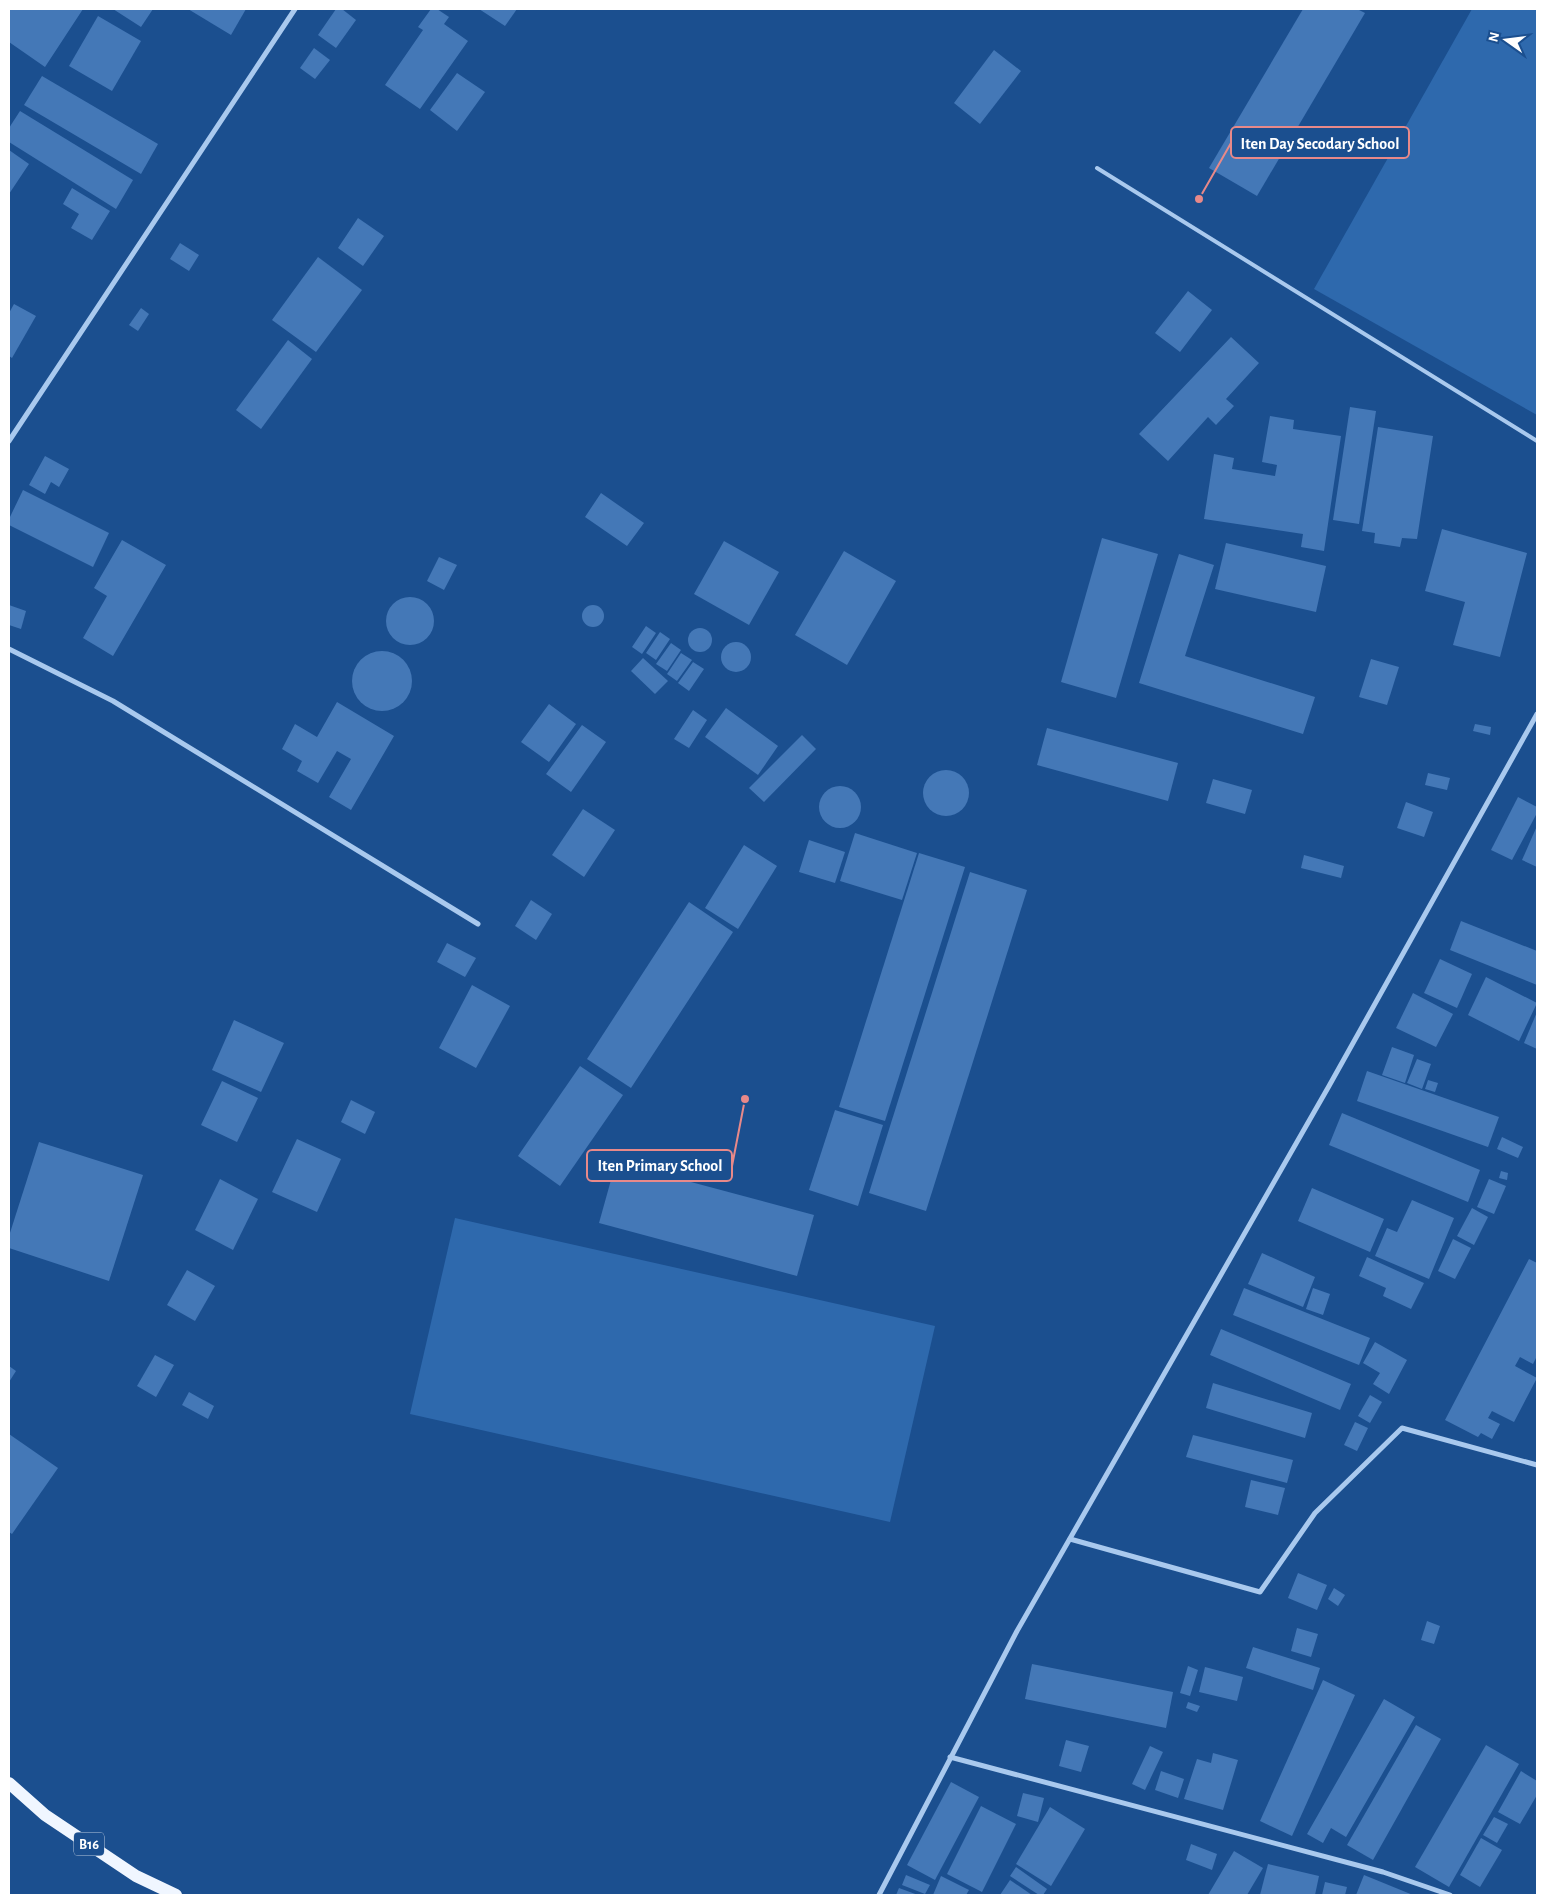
<svg xmlns="http://www.w3.org/2000/svg" width="1546" height="1904" viewBox="0 0 1546 1904" font-family="'Alegreya Sans',sans-serif">
<style>
.green{fill:#2e69ad}
.building{fill:#4478b7}
.lines{fill:none;stroke-linecap:round;stroke-linejoin:round}
.lane{stroke:#a9c9ee;stroke-width:4}
.street{stroke:#a9c9ee;stroke-width:5}
.primary{stroke:#f0f6ff;stroke-width:12}
.labels{text-anchor:middle;stroke-width:4;stroke-linejoin:round;paint-order:stroke}
.shield{fill:#1b4f8f;stroke:#bbcadd;stroke-width:1}
.shield-label{font-size:14px;font-weight:bold;fill:#fff}
.leader{fill:none;stroke:#e88989;stroke-width:2}
.callout-dot{fill:#e88989;stroke:#1b4f8f;stroke-width:2}
.callout{fill:#1b4f8f;stroke:#e88989;stroke-width:2}
.callout-label{font-size:16px;text-anchor:middle;font-weight:bold;fill:#fff}
</style>
<rect width="100%" height="100%" fill="#1b4f8f"/>
<g class="green">
<polygon points="1472,9 1537,9 1537,415 1314,289"/>
<polygon points="455,1218 935,1326 890,1522 410,1414"/>
</g>
<g class="building">
<polygon points="9,9 21,10 22,9 83,9 45,67 9,42"/>
<polygon points="113,9 153,9 141,27"/>
<polygon points="188,9 246,9 231,35"/>
<polygon points="336,9 342,9 356,20 336,48 318,35"/>
<polygon points="431,9 437,9 449,17 444,24 468,41 420,109 385,85 423,30 418,27"/>
<polygon points="479,9 517,9 505,26"/>
<polygon points="1303,9 1357,9 1365,13 1257,196 1209,168"/>
<polygon points="98,16 141,41 112,91 69,66"/>
<polygon points="314,48 330,60 315,79 300,68"/>
<polygon points="994,50 1021,71 980,124 954,103"/>
<polygon points="457,73 485,92 457,131 430,110"/>
<polygon points="42,76 158,144 141,174 24,105"/>
<polygon points="20,111 133,180 116,209 9,142 9,128"/>
<polygon points="9,150 29,164 9,194"/>
<polygon points="72,188 110,211 92,240 71,228 79,214 63,204"/>
<polygon points="358,218 384,236 363,266 338,248"/>
<polygon points="180,243 199,255 189,271 170,259"/>
<polygon points="318,257 362,290 316,352 272,320"/>
<polygon points="1188,291 1212,310 1180,352 1155,333"/>
<polygon points="14,304 36,316 12,358 9,356 9,313"/>
<polygon points="141,308 149,314 138,331 129,325"/>
<polygon points="1231,337 1259,363 1226,399 1234,406 1216,425 1208,417 1168,461 1139,434"/>
<polygon points="288,340 312,359 261,429 236,410"/>
<polygon points="1350,407 1376,411 1359,524 1333,520"/>
<polygon points="1270,416 1294,420 1293,429 1341,436 1324,551 1301,547 1303,534 1204,519 1214,454 1234,458 1232,469 1275,476 1277,465 1262,462"/>
<polygon points="1378,427 1433,436 1417,539 1402,538 1400,547 1374,543 1375,533 1362,531"/>
<polygon points="45,456 69,469 59,487 51,482 45,494 29,485"/>
<polygon points="23,490 109,533 93,567 9,525 9,519"/>
<polygon points="601,493 644,523 627,546 585,517"/>
<polygon points="1442,529 1527,553 1500,657 1453,645 1465,602 1425,591"/>
<polygon points="1102,538 1158,554 1116,698 1061,682"/>
<polygon points="122,540 166,565 113,656 83,638 107,596 94,588"/>
<polygon points="724,541 779,572 749,625 694,594"/>
<polygon points="1226,543 1326,566 1316,612 1215,589"/>
<polygon points="844,551 896,581 847,665 795,635"/>
<polygon points="1179,554 1214,565 1185,656 1315,697 1303,734 1139,683"/>
<polygon points="439,557 457,565 444,590 427,581"/>
<circle cx="410" cy="621" r="24"/>
<circle cx="593" cy="616" r="11"/>
<polygon points="9,605 26,611 21,629 9,625"/>
<polygon points="646,626 656,633 642,654 632,647"/>
<circle cx="700" cy="640" r="12"/>
<polygon points="660,632 670,639 656,660 646,653"/>
<circle cx="736" cy="657" r="15"/>
<polygon points="671,643 681,650 667,671 656,664"/>
<circle cx="382" cy="681" r="30"/>
<polygon points="681,653 692,660 677,681 667,674"/>
<polygon points="643,658 668,681 655,694 631,671"/>
<polygon points="1371,659 1399,667 1387,705 1359,697"/>
<polygon points="693,662 704,669 689,691 678,683"/>
<polygon points="337,702 394,736 351,810 329,797 351,759 337,751 318,783 297,771 302,761 282,749 295,724 317,737"/>
<polygon points="549,704 576,724 549,762 521,742"/>
<polygon points="726,708 778,746 758,775 705,737"/>
<polygon points="693,710 707,720 689,748 674,739"/>
<polygon points="1475,724 1491,727 1490,735 1473,731"/>
<polygon points="582,725 606,742 571,792 546,774"/>
<polygon points="1047,728 1178,763 1168,801 1037,765"/>
<polygon points="802,735 816,749 764,802 749,788"/>
<circle cx="946" cy="793" r="23"/>
<polygon points="1428,773 1450,778 1447,790 1425,785"/>
<polygon points="1213,779 1252,790 1245,814 1206,803"/>
<circle cx="840" cy="807" r="21"/>
<polygon points="1518,797 1537,807 1537,813 1512,860 1491,850"/>
<polygon points="1406,802 1433,812 1424,837 1397,828"/>
<polygon points="583,809 615,830 584,877 552,855"/>
<polygon points="1537,826 1537,867 1522,860"/>
<polygon points="855,833 917,853 902,900 840,881"/>
<polygon points="809,840 845,852 835,883 799,872"/>
<polygon points="744,845 777,866 738,929 705,908"/>
<polygon points="919,853 965,867 885,1121 839,1107"/>
<polygon points="1304,855 1344,866 1341,878 1301,868"/>
<polygon points="970,872 1027,890 926,1211 869,1193"/>
<polygon points="531,900 552,914 536,940 515,926"/>
<polygon points="689,902 733,932 631,1088 587,1059"/>
<polygon points="1461,921 1537,951 1537,985 1450,950"/>
<polygon points="447,943 476,958 465,977 437,962"/>
<polygon points="1440,959 1472,974 1457,1008 1424,993"/>
<polygon points="1486,977 1537,1003 1519,1041 1468,1015"/>
<polygon points="472,985 510,1006 476,1068 439,1048"/>
<polygon points="1413,993 1453,1014 1436,1047 1396,1028"/>
<polygon points="1537,1012 1537,1049 1524,1043"/>
<polygon points="234,1020 284,1043 261,1092 212,1070"/>
<polygon points="1392,1047 1414,1055 1405,1083 1382,1075"/>
<polygon points="1417,1059 1431,1064 1422,1089 1407,1083"/>
<polygon points="580,1066 623,1095 560,1186 518,1156"/>
<polygon points="1367,1071 1499,1117 1488,1147 1357,1101"/>
<polygon points="1428,1080 1438,1083 1435,1092 1425,1089"/>
<polygon points="222,1081 258,1098 237,1142 201,1125"/>
<polygon points="351,1100 375,1112 365,1134 341,1122"/>
<polygon points="835,1110 883,1125 858,1206 809,1190"/>
<polygon points="1342,1113 1480,1170 1468,1202 1329,1145"/>
<polygon points="1502,1137 1523,1147 1518,1158 1497,1149"/>
<polygon points="297,1139 341,1159 317,1212 272,1192"/>
<polygon points="39,1142 143,1175 109,1281 9,1248 9,1236"/>
<polygon points="616,1162 814,1215 797,1276 599,1223"/>
<polygon points="1501,1171 1508,1173 1507,1180 1499,1178"/>
<polygon points="220,1179 258,1199 233,1250 195,1230"/>
<polygon points="1489,1179 1506,1186 1494,1214 1477,1207"/>
<polygon points="1312,1188 1384,1219 1370,1252 1298,1221"/>
<polygon points="1412,1200 1454,1218 1429,1279 1375,1256 1387,1228 1397,1232"/>
<polygon points="1472,1208 1488,1217 1474,1245 1457,1236"/>
<polygon points="1453,1239 1471,1248 1455,1279 1438,1271"/>
<polygon points="1262,1253 1315,1277 1303,1307 1248,1284"/>
<polygon points="1367,1257 1424,1283 1411,1309 1383,1296 1386,1288 1359,1276"/>
<polygon points="1529,1259 1537,1263 1537,1356 1533,1364 1520,1357 1515,1366 1537,1378 1514,1422 1492,1411 1488,1418 1500,1424 1492,1439 1481,1433 1478,1437 1445,1420"/>
<polygon points="187,1270 215,1286 195,1321 167,1305"/>
<polygon points="1244,1288 1370,1338 1359,1365 1233,1315"/>
<polygon points="1313,1288 1330,1294 1323,1315 1306,1309"/>
<polygon points="1221,1329 1351,1384 1340,1410 1210,1355"/>
<polygon points="1375,1342 1407,1360 1389,1394 1373,1384 1380,1373 1363,1363"/>
<polygon points="155,1355 174,1365 156,1397 137,1386"/>
<polygon points="9,1366 16,1371 9,1382"/>
<polygon points="1213,1383 1312,1413 1305,1438 1206,1408"/>
<polygon points="189,1392 214,1406 208,1419 182,1405"/>
<polygon points="1370,1395 1382,1402 1370,1423 1358,1416"/>
<polygon points="1355,1422 1368,1428 1357,1451 1344,1445"/>
<polygon points="9,1434 58,1468 12,1534 9,1532"/>
<polygon points="1193,1435 1293,1460 1287,1483 1186,1457"/>
<polygon points="1251,1480 1285,1488 1278,1515 1245,1507"/>
<polygon points="1298,1573 1327,1585 1317,1610 1288,1598"/>
<polygon points="1334,1588 1345,1595 1338,1606 1328,1599"/>
<polygon points="1427,1621 1440,1626 1434,1644 1421,1640"/>
<polygon points="1297,1628 1318,1634 1311,1657 1291,1651"/>
<polygon points="1253,1647 1320,1668 1313,1690 1246,1668"/>
<polygon points="1032,1664 1173,1692 1166,1728 1025,1699"/>
<polygon points="1188,1666 1198,1670 1190,1696 1180,1693"/>
<polygon points="1205,1667 1243,1677 1237,1701 1199,1692"/>
<polygon points="1323,1680 1355,1695 1292,1836 1260,1821"/>
<polygon points="1384,1699 1415,1717 1346,1837 1331,1828 1323,1843 1307,1834"/>
<polygon points="1188,1702 1200,1706 1197,1712 1186,1708"/>
<polygon points="1416,1725 1441,1739 1373,1860 1347,1845"/>
<polygon points="1066,1740 1089,1746 1081,1772 1059,1766"/>
<polygon points="1486,1745 1519,1764 1449,1887 1415,1867"/>
<polygon points="1150,1746 1163,1752 1145,1790 1132,1784"/>
<polygon points="1213,1753 1238,1760 1223,1810 1184,1799 1197,1759 1211,1763"/>
<polygon points="1161,1771 1184,1779 1178,1798 1155,1790"/>
<polygon points="1521,1771 1537,1781 1537,1795 1520,1824 1498,1812"/>
<polygon points="951,1782 979,1797 935,1880 907,1865"/>
<polygon points="1023,1793 1044,1798 1038,1822 1017,1816"/>
<polygon points="981,1806 1016,1824 982,1892 947,1874"/>
<polygon points="1050,1807 1085,1829 1051,1886 1016,1864"/>
<polygon points="1494,1817 1508,1824 1497,1843 1483,1835"/>
<polygon points="1481,1838 1502,1850 1480,1887 1460,1875"/>
<polygon points="1191,1844 1217,1854 1212,1870 1186,1860"/>
<polygon points="1234,1851 1263,1868 1247,1895 1208,1895"/>
<polygon points="1268,1864 1319,1876 1315,1895 1260,1895"/>
<polygon points="1016,1867 1047,1889 1043,1895 1039,1895 1010,1876"/>
<polygon points="906,1875 930,1885 925,1894 902,1885"/>
<polygon points="1364,1875 1413,1895 1356,1895"/>
<polygon points="941,1876 969,1890 966,1895 933,1895"/>
<polygon points="1010,1880 1032,1895 1000,1895"/>
<polygon points="1325,1882 1347,1887 1345,1895 1322,1895"/>
<polygon points="899,1888 918,1895 896,1895"/>
</g>
<g class="lines">
<polyline class="lane" points="1097,168 1537,441"/>
<g class="street">
<polyline points="9,441 295,9"/>
<polyline points="9,649 113,701 478,924"/>
<polyline points="1070,1539 1260,1592 1315,1513 1402,1428 1537,1465"/>
<polyline points="950,1757 1383,1872 1450,1895"/>
<polyline points="879,1895 1017,1631 1329,1086 1537,714"/>
</g>
<polyline class="primary" points="9,1783 45,1815 136,1876 176,1895"/>
</g>
<g class="labels">
<rect class="shield" x="74" y="1832.5" width="30" height="23" rx="4"/>
<g class="shield-label">
<text x="89" y="1849">B16</text>
</g>
</g>
<path class="leader" d="M1199 199L1231 143M745 1099L732 1166"/>
<g class="callout-dot">
<circle cx="1199" cy="199" r="5"/>
<circle cx="745" cy="1099" r="5"/>
</g>
<g class="callout">
<rect x="1231" y="127" width="178" height="31" rx="5"/>
<rect x="587" y="1150" width="145" height="31" rx="5"/>
</g>
<g class="callout-label">
<text x="1320" y="149">Iten Day Secodary School</text>
<text x="660" y="1171">Iten Primary School</text>
</g>
<rect width="1546" height="1904" fill="none" stroke="#ffffff" stroke-width="20"/>
<g transform="translate(1506 40) rotate(284)" stroke="#1b4f8f" stroke-width="4" paint-order="stroke">
<path d="M0-4L9 19L0 12L-9 19Z" fill="#ffffff"/>
<text y="-8" font-size="14" font-weight="bold" text-anchor="middle" fill="#ffffff">N</text>
</g>
</svg>
